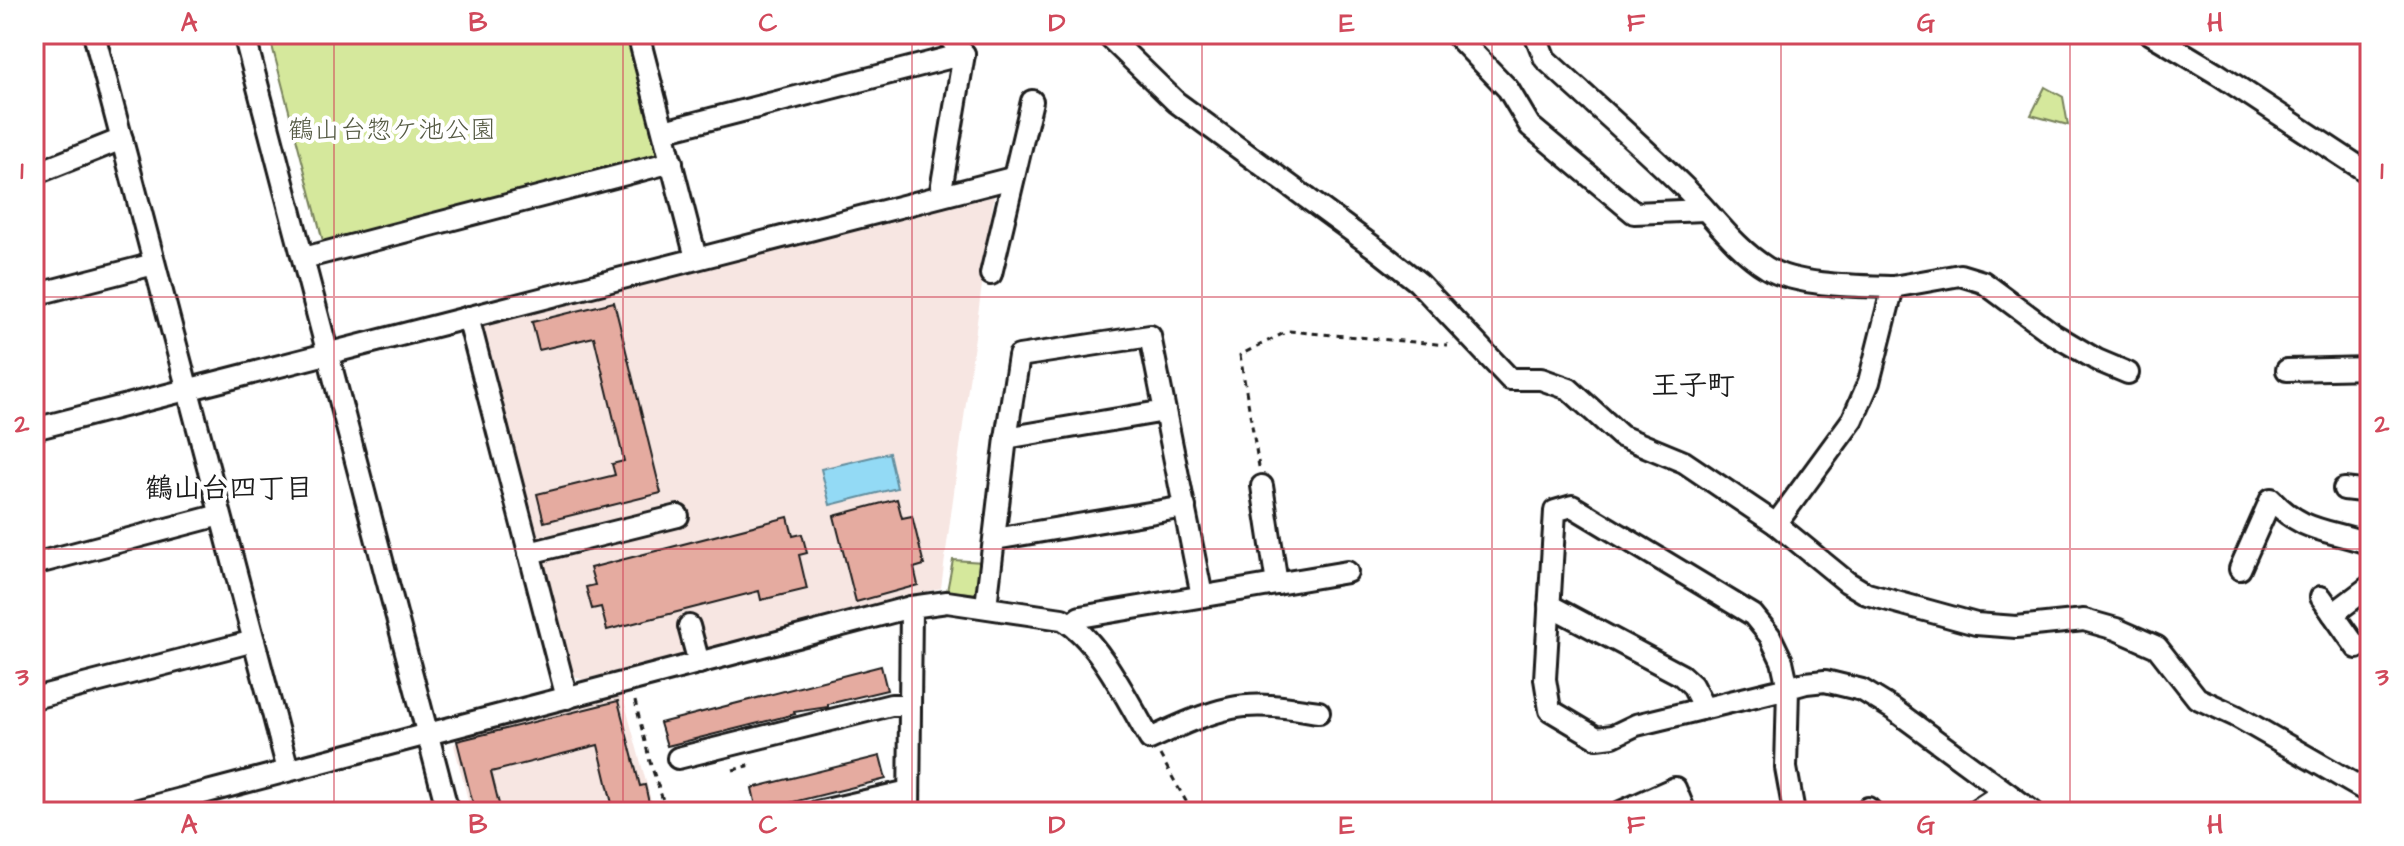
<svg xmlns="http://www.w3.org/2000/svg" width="2404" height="846" viewBox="0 0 2404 846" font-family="'Architects Daughter','Klee One',sans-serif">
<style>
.built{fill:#f7e6e2}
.green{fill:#d5e89c;stroke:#78825c;stroke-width:2}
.water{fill:#93daf5;stroke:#638e9e;stroke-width:2}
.building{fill:#e5aba0;stroke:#1c1c1c;stroke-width:2}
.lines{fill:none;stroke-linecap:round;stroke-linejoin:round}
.minor-casing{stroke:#1c1c1c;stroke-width:26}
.path{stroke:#1c1c1c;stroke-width:3;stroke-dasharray:6 6;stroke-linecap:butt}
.minor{stroke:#fff;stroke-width:20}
.grid{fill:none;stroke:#d1495b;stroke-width:2;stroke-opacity:0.55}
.labels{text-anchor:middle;stroke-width:8;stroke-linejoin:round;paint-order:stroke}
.park-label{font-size:26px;fill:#545942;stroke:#fff}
.neighbourhood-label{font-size:28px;font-weight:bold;fill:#1c1c1c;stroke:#fff}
.neatline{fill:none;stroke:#d1495b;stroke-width:3}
.grid-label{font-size:26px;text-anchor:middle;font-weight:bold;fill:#d1495b}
</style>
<rect width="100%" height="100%" fill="#fff"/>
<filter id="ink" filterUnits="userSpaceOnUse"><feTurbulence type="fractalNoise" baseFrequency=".0125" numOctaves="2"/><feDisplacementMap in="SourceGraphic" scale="16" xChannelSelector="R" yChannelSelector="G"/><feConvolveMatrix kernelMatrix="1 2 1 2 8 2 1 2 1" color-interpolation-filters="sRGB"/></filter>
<g filter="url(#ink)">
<g class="built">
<polygon points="994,196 941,588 582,680 572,674 479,331 485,321"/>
<polygon points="622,693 652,804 627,812 471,812 454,745 461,736"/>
</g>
<g class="green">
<polygon points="269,34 629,34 659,148 653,158 324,245"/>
<polygon points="2045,87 2063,97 2068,125 2031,115"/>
<polygon points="953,560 983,562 980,594 947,591"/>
</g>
<polygon class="water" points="889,453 897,488 830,505 821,469"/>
<g class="building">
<polygon points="614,302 661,493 544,522 537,494 615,475 612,464 624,461 594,337 539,350 532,322"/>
<polygon points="897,499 902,518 912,516 924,565 914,568 918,585 856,602 834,516"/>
<polygon points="788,517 793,536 802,534 807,553 799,555 807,589 761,600 759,591 607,630 601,607 592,609 586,587 595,585 590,568"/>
<polygon points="881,666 887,690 828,704 828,707 794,712 795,714 667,746 660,723"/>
<polygon points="618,701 640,786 645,785 649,803 614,812 598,745 491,772 501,812 475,812 457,741"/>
<polygon points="880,756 886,779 757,811 752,788"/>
</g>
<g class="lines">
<g class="minor-casing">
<g id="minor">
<polyline points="94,34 288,770"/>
<polyline points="244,34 448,812"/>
<polyline points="638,34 696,258"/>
<polyline points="1106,34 1176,102 1375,248 1418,282 1510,379 1541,379 1569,389 1621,436 1684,462 1776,524 1847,582 1867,594 1976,624 2016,627 2084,620 2116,629 2157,647 2197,698 2236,716 2370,793"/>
<polyline points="1455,34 1508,89 1530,126 1634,213 1704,210"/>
<path d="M1535,34L1545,59C1591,101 1639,143 1684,187C1711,213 1734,248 1767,268C1795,286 1859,286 1893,287L1869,382L1853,419L1776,524"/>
<polyline points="2151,34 2218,74 2370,174"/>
<polyline points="664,131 964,54"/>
<polyline points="34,174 122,139"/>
<polyline points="940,196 964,54 946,34"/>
<polyline points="304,258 672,162"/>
<polyline points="991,274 1032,101"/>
<polyline points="1893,287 1960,275 1983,282 2053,334 2097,360 2128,373"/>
<polyline points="34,295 154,264"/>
<polyline points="468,317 567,698"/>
<polyline points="2287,370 2370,368"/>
<polyline points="34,429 1012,178"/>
<polyline points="1006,438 1165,411"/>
<polyline points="1262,486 1277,584"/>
<polyline points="2344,489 2370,492"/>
<polyline points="995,539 1185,507"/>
<polyline points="529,553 678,516"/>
<polyline points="34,564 220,515"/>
<path d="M2240,569L2271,499C2303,533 2328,529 2370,544"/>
<polyline points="2321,597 2357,648"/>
<polyline points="1549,605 1681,675 1692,685 1704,708"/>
<polyline points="986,606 1006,438 1019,356 1150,336 1202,596"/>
<polyline points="2333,614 2370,586"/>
<polyline points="1071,624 1080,617 1347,572"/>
<polyline points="689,626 699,663"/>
<polyline points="34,698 254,641"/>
<polyline points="678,758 891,705 910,705"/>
<polyline points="1868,808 1872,812"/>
<path d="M131,812L911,607L947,602L1062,619C1099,639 1128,702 1150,739C1176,727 1203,714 1232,708C1260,702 1291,708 1319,712"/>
<polyline points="817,812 909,791"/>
<polyline points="909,812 911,607"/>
<polyline points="1621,812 1675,788 1685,812"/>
<polyline points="1794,812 1786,768 1788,688 1782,661 1770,636 1753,615 1572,506 1555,511 1545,679 1550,710 1597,738 1613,736 1636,725 1788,688 1806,683 1825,681 1862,690 1893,709 2033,812"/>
<polyline points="1973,812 2004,792"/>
</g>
</g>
<g class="path">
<polyline points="1259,467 1240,355 1288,331 1448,345"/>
<polyline points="635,701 650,762 667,812"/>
<polyline points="1160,755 1192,812"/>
<polyline points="733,770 748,766 747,762"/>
</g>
<use href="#minor" class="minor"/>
</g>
</g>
<path class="grid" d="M334,34V812M623,34V812M912,34V812M1202,34V812M1492,34V812M1781,34V812M2070,34V812M34,297H2370M34,549H2370"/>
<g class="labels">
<g class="park-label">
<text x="392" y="138">鶴山台惣ケ池公園</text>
</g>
<g class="neighbourhood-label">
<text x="1693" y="394">王子町</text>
<text x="229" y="497">鶴山台四丁目</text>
</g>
</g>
<rect width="2404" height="846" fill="none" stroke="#fff" stroke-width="88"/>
<rect x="44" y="44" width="2316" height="758" class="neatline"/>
<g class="grid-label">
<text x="189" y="31">A</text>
<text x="478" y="31">B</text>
<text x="768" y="31">C</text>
<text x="1057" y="31">D</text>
<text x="1347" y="31">E</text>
<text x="1636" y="31">F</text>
<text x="1926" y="31">G</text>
<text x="2215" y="31">H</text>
<text x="22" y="179">1</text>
<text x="2382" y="179">1</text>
<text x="22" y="432">2</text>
<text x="2382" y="432">2</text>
<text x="22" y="685">3</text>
<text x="2382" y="685">3</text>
<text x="189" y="833">A</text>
<text x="478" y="833">B</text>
<text x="768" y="833">C</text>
<text x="1057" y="833">D</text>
<text x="1347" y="833">E</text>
<text x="1636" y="833">F</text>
<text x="1926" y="833">G</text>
<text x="2215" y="833">H</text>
</g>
</svg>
